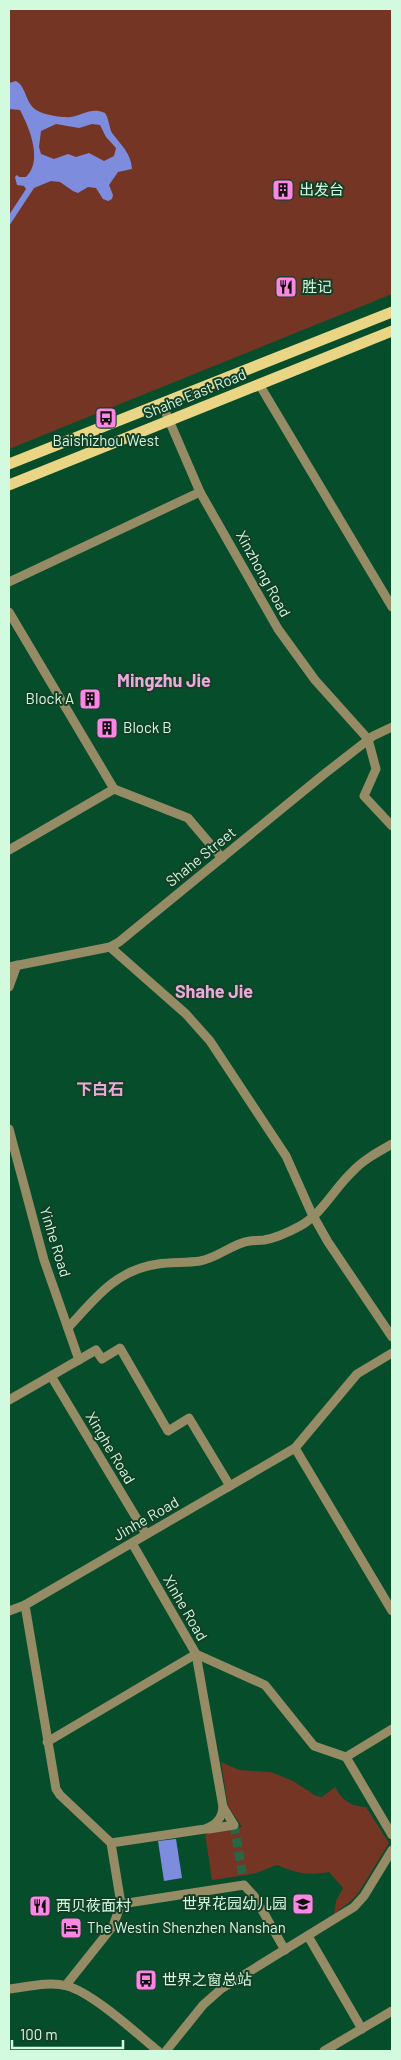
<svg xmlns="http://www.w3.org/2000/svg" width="401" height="2060" viewBox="0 0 401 2060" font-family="Barlow,'Noto Sans SC',sans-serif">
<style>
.green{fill:#753524}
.water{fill:#7e8cdd;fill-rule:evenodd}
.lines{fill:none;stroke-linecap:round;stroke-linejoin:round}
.minor-tunnel{stroke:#256746;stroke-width:9;stroke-dasharray:9 4.5;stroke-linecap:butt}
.minor{stroke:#958b65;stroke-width:9}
.major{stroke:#ead584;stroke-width:11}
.labels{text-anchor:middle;stroke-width:4;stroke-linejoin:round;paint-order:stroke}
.poi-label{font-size:15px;fill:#d2fadf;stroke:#133f27;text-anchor:start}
.street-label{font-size:15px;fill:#d2fadf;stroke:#133f27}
.neighbourhood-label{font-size:16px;font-weight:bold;fill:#ecaadc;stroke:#133f27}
.quarter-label{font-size:18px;font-weight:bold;fill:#ecaadc;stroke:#133f27}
</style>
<rect width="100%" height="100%" fill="#064d2b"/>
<g class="green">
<polygon points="9,9 392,9 392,294 9,449"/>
<path d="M221,1762L239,1770L271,1772L293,1781L316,1796L322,1797L335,1787C343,1801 350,1806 366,1807L389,1843L359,1892L352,1900L334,1914L336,1901L343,1888L329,1872C307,1876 297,1873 277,1865L253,1874L212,1880L205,1833L242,1827L228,1806Z"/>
</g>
<g class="water">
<path d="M16,81C28,88 24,105 40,112C47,115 62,118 71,117C84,115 91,107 105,113C109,119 109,127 112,133C121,145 131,153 132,169L118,172L109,185L113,195L112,199L108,201L103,199L96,188L88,187L78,193L73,191L60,182L51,181L34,188L9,226V215L26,189L24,186L17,185L15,177L17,175L19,177H26C43,161 30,129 20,110L9,109V83ZM56,124L79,128L92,124L100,125L106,137L116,148L114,156L104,161L89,153L76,157L68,154L54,159L41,154L39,147L41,131Z"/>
<polygon points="176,1839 182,1878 164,1881 158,1841"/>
</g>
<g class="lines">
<polyline class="minor-tunnel" points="234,1825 243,1877"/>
<g class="minor">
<polyline points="259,384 392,607"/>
<polyline points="162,404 200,492 278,629 315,680 368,739 376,769 364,796 392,826"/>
<polyline points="9,582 200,492"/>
<polyline points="9,612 114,789"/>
<polyline points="9,850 114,789 188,818 222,858"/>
<polyline points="110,947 186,1014 210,1041 286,1156 311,1212 328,1242 392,1337"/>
<polyline points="9,967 110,947 119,942 323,775 373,736 392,727"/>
<polyline points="9,987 17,965"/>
<polyline points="9,1129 44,1260 79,1360"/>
<path d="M68,1328C95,1298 116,1270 158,1264C172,1262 186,1263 200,1261C216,1258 227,1248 242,1243C249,1240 256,1241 264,1240C276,1238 289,1232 300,1226C323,1213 333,1190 352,1172C363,1160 378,1152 392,1144"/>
<polyline points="51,1376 146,1534"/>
<polyline points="9,1400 96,1350 102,1359 120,1348 168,1431 189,1418 230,1486"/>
<polyline points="295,1448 392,1611"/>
<polyline points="132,1543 196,1654 265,1685 314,1746 346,1757"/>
<polyline points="25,1605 56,1789 60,1795 111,1843 121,1904 113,1926 66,1985"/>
<polyline points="9,1611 25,1605 295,1448 357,1374 392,1353"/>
<path d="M47,1742L196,1654L223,1807C222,1819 216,1825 205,1829L111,1843"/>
<polyline points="346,1757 392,1835"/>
<polyline points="346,1757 392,1729"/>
<polyline points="209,1829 234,1825 223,1807"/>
<polyline points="121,1904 244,1885 254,1896 285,1950"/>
<polyline points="308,1936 362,2029"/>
<path d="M9,1989C27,1987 49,1981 67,1986C93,1993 136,2033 158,2051"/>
<polyline points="166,2051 203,2005 221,1989 354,1907 364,1896 392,1850"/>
<polyline points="324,2051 392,2011"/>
</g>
<g class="major">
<polyline points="9,464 392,312"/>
<polyline points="9,485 392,331"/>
</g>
</g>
<defs>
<g id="building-square" transform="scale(1.125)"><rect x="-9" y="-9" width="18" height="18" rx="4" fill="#fc86e3" stroke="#133f27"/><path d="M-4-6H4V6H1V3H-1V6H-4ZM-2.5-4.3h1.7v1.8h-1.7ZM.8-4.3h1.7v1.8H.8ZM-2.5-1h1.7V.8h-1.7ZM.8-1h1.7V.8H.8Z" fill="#111"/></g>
<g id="restaurant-square" transform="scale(1.125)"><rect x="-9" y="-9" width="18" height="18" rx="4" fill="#fc86e3" stroke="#133f27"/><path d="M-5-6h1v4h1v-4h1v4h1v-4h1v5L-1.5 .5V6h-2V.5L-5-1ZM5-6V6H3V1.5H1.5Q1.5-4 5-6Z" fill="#111"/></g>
<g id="bus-square" transform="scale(1.125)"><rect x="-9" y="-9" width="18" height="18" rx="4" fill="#fc86e3" stroke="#133f27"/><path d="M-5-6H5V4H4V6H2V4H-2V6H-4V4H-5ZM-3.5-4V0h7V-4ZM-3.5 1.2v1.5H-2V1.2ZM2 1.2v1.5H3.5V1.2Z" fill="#111"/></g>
<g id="school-square" transform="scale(1.125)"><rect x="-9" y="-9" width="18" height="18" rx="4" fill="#fc86e3" stroke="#133f27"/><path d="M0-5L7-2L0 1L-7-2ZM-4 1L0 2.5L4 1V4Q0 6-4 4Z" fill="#111"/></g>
<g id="hotel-square" transform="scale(1.125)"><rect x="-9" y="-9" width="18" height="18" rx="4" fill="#fc86e3" stroke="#133f27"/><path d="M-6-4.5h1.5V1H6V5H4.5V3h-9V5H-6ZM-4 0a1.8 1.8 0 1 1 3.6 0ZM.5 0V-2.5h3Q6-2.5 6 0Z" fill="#111"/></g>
</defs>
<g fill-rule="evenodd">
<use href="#building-square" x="283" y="190"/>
<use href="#restaurant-square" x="286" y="287"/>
<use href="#bus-square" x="106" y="418"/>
<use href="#building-square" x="90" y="699"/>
<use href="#building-square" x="107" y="728"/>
<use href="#school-square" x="303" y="1904"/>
<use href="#restaurant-square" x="40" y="1906"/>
<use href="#hotel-square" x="71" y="1928"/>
<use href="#bus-square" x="146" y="1980"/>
</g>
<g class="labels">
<g class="poi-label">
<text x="299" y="195">出发台</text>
<text x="302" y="292">胜记</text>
<text x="106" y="446" text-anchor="middle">Baishizhou West</text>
<text x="74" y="704" text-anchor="end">Block A</text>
<text x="123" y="733">Block B</text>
<text x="287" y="1909" text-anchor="end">世界花园幼儿园</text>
<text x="56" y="1911">西贝莜面村</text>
<text x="87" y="1933">The Westin Shenzhen Nanshan</text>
<text x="162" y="1985">世界之窗总站</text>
</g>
<g class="street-label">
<text transform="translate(195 394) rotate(-22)" y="5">Shahe East Road</text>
<text transform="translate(263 574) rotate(61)" y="5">Xinzhong Road</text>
<text transform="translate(201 857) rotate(-39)" y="5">Shahe Street</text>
<text transform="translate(55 1242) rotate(73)" y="5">Yinhe Road</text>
<text transform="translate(110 1448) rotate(59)" y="5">Xinghe Road</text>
<text transform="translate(146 1519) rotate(-30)" y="5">Jinhe Road</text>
<text transform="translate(185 1608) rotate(60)" y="5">Xinhe Road</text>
</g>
<g class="neighbourhood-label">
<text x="100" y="1095">下白石</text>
</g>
<g class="quarter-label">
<text x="164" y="687">Mingzhu Jie</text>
<text x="214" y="998">Shahe Jie</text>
</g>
</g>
<rect width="401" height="2060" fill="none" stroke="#d2fadf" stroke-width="20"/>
<path d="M12 2040v8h111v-8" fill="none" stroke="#d2fadf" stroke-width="2.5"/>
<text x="20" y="2040" font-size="15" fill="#d2fadf" stroke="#133f27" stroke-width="4" paint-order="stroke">100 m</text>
</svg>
